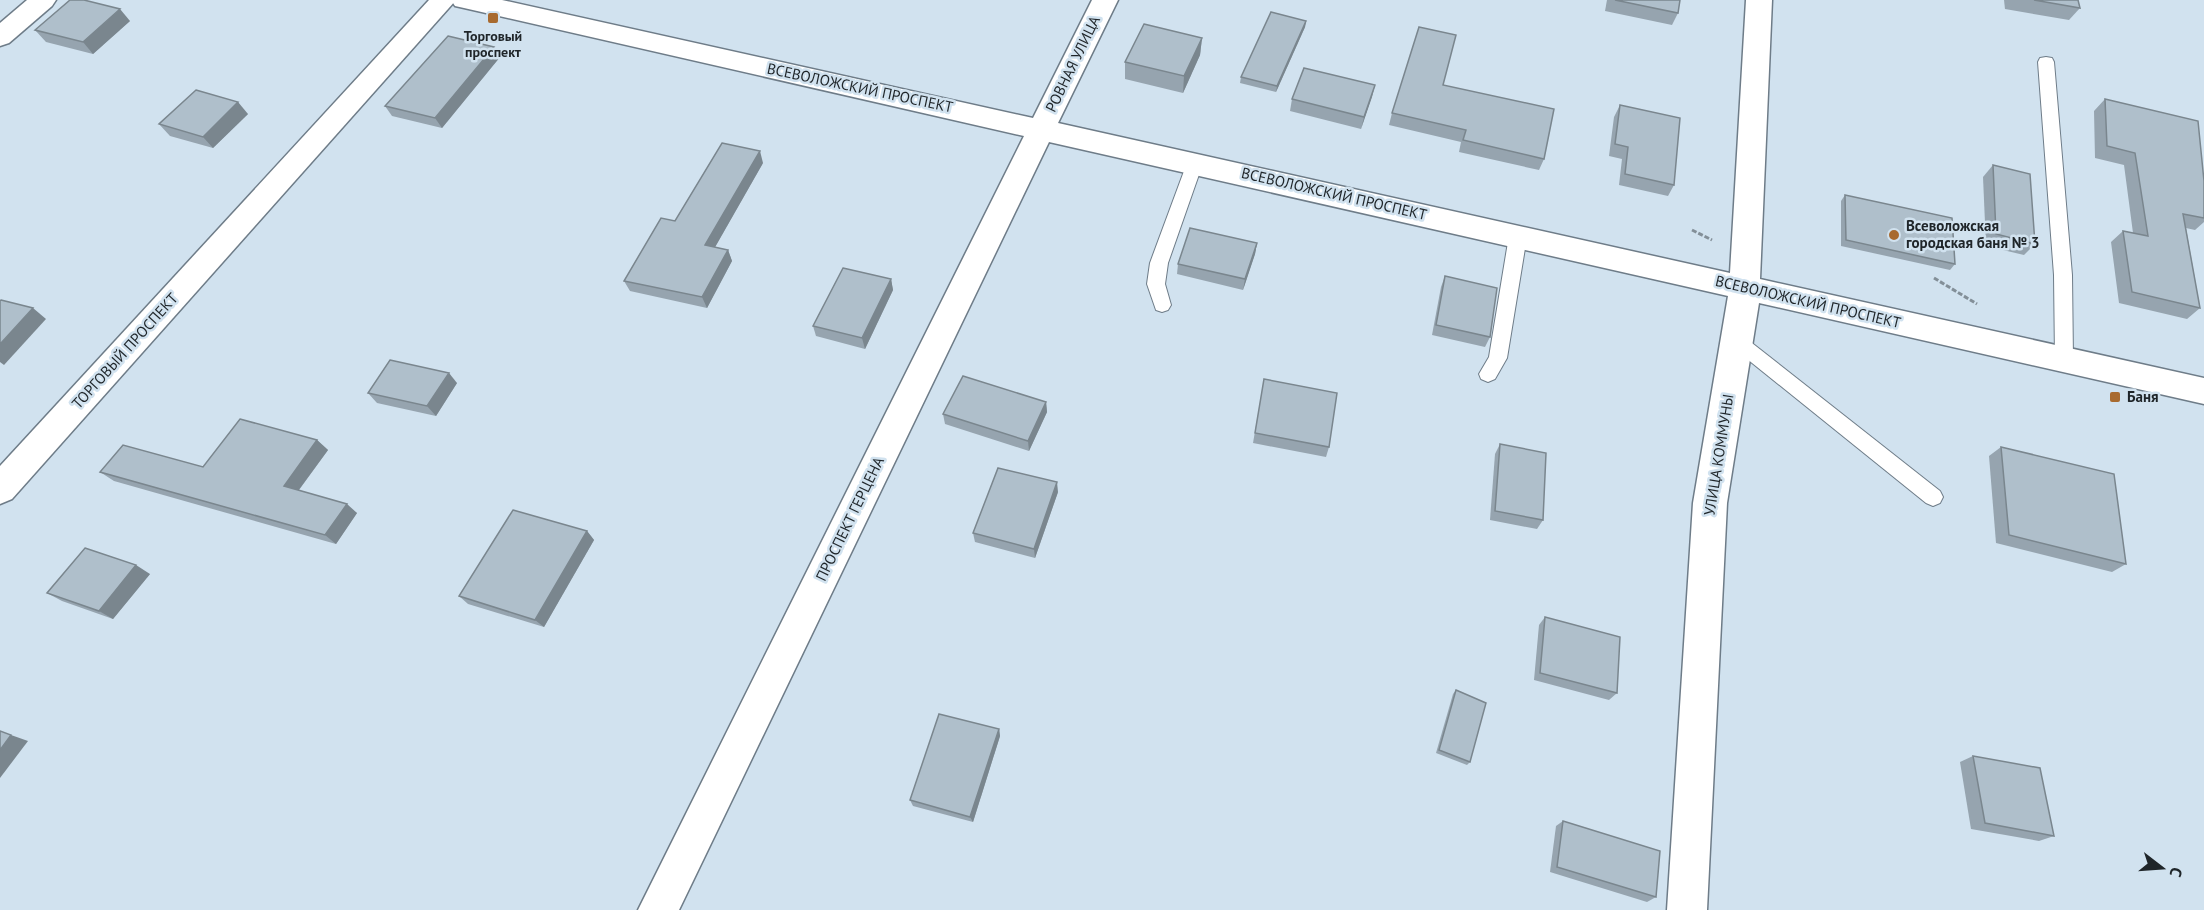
<svg xmlns="http://www.w3.org/2000/svg" width="2204" height="910" viewBox="0 0 2204 910" font-family="'PT Sans',sans-serif">
<style>
.lines{fill:none;stroke-linecap:round;stroke-linejoin:round}
.lane-casing{stroke:#6e7c88;stroke-width:2}
.street-casing{stroke:#6e7c88;stroke-width:3}
.secondary-casing{stroke:#6e7c88;stroke-width:3}
.path{stroke:#838f98;stroke-width:3;stroke-dasharray:5 2;stroke-linecap:butt}
.lane{fill:#fff;fill-rule:evenodd}
.street{fill:#fff;fill-rule:evenodd}
.secondary{fill:#fff;fill-rule:evenodd}
.wall{fill:#96a4af}
.shaded-wall{fill:#7a868e}
.building{fill:#afbfcb;stroke:#7a868e;stroke-width:1.5}
.poi-dot{fill:#a86a2f;stroke:#d1e2ef;stroke-width:2}
.labels{text-anchor:middle;stroke-width:5;stroke-linejoin:round;paint-order:stroke}
.far-poi-label{font-size:14px;font-weight:bold;fill:#1f2529;stroke:#d1e2ef}
.street-label{font-size:15px;fill:#1f2529;stroke:#d1e2ef}
.poi-label{font-size:15px;font-weight:bold;fill:#1f2529;stroke:#d1e2ef;text-anchor:start}
</style>
<rect width="100%" height="100%" fill="#d1e2ef"/>
<g class="lines">
<g class="lane-casing">
<g id="lane">
<polygon points="2046,57 2052,58 2054,62 2072,275 2073,360 2071,365 2064,368 2057,365 2055,360 2054,275 2038,62 2040,58"/>
<polygon points="1195,157 1201,159 1203,163 1168,263 1165,284 1171,305 1168,310 1162,312 1156,310 1147,284 1150,263 1187,163 1189,159"/>
<polygon points="1518,229 1524,231 1527,236 1507,358 1495,379 1488,382 1481,379 1479,374 1489,357 1509,236 1512,231"/>
<polygon points="1737,334 1743,336 1940,491 1943,497 1940,503 1933,506 1926,503 1731,346 1728,341 1731,336"/>
</g>
</g>
<g class="street-casing">
<g id="street">
<polygon points="27,0 56,0 52,6 9,43 0,46 0,23"/>
<polygon points="451,0 502,0 1033,118 1092,0 1118,0 1058,123 1730,273 1746,0 1772,0 1760,279 2204,378 2204,404 1759,303 1727,503 1707,910 1667,910 1693,503 1728,296 1049,142 679,910 638,910 1024,136 464,8 455,6"/>
</g>
</g>
<g class="secondary-casing">
<polygon id="secondary" points="429,0 456,0 12,499 0,504 0,466"/>
</g>
<g class="path">
<polyline points="1692,230 1712,240"/>
<polyline points="1934,278 1977,304"/>
</g>
<use href="#lane" class="lane"/>
<use href="#street" class="street"/>
<use href="#secondary" class="secondary"/>
</g>
<g class="wall">
<polygon points="1607,0 1680,0 1678,13 1672,25 1605,11"/>
<polygon points="2004,0 2078,0 2080,8 2069,20 2005,9"/>
<polygon points="130,21 93,54 46,42 35,30"/>
<polygon points="1306,21 1305,27 1276,92 1240,83 1241,77"/>
<polygon points="1202,38 1200,55 1183,93 1125,79 1125,62"/>
<polygon points="500,57 442,128 392,116 385,106"/>
<polygon points="1375,85 1361,129 1290,111 1292,99"/>
<polygon points="1443,85 1544,159 1539,170 1459,152 1461,142 1389,125 1392,113"/>
<polygon points="2105,99 2204,181 2204,222 2195,230 2186,228 2200,308 2187,319 2119,303 2111,242 2123,231 2133,233 2124,165 2095,158 2094,111"/>
<polygon points="1620,105 1674,185 1668,196 1619,185 1622,159 1609,156 1614,117"/>
<polygon points="248,114 213,148 170,136 159,124"/>
<polygon points="763,163 715,247 728,250 732,261 707,308 630,291 624,281 675,221"/>
<polygon points="1993,165 2035,244 2024,255 1986,246 1983,177"/>
<polygon points="1845,195 1955,264 1950,270 1841,246 1841,201"/>
<polygon points="1257,243 1255,254 1243,290 1177,274 1178,264"/>
<polygon points="1445,276 1490,337 1485,347 1432,335 1441,287"/>
<polygon points="891,279 893,290 865,349 816,336 813,326"/>
<polygon points="1264,379 1329,447 1326,457 1253,443"/>
<polygon points="457,383 436,416 377,403 368,393"/>
<polygon points="1046,402 1047,412 1029,451 945,424 943,414"/>
<polygon points="317,440 328,450 299,490 357,513 336,544 114,481 100,472 203,467"/>
<polygon points="1500,444 1543,520 1537,529 1490,520 1495,454"/>
<polygon points="2001,447 2126,564 2112,572 1996,543 1989,456"/>
<polygon points="1058,492 1035,558 975,542 973,533"/>
<polygon points="587,531 594,540 544,627 468,604 459,596"/>
<polygon points="150,574 113,619 62,601 47,593"/>
<polygon points="1545,617 1617,693 1609,700 1534,680 1539,625"/>
<polygon points="1456,690 1470,762 1467,765 1436,753 1453,694"/>
<polygon points="999,729 1000,736 973,822 913,806 910,800"/>
<polygon points="1973,756 2054,836 2039,841 1971,829 1960,762"/>
<polygon points="1563,821 1656,897 1647,902 1550,872 1556,826"/>
</g>
<g class="shaded-wall">
<polygon points="120,9 130,21 93,54 83,42"/>
<polygon points="1306,21 1305,27 1276,92 1277,86"/>
<polygon points="1202,38 1200,55 1183,93 1184,76"/>
<polygon points="494,47 500,57 442,128 435,118"/>
<polygon points="1375,85 1372,97 1361,129 1364,117"/>
<polygon points="238,102 248,114 213,148 203,137"/>
<polygon points="760,151 763,163 710,256 705,245"/>
<polygon points="1257,243 1255,254 1243,290 1245,279"/>
<polygon points="728,250 732,261 707,308 702,297"/>
<polygon points="891,279 893,290 865,349 862,338"/>
<polygon points="33,308 46,319 4,365 0,362 0,344"/>
<polygon points="449,373 457,383 436,416 427,406"/>
<polygon points="1046,402 1047,412 1029,451 1028,441"/>
<polygon points="317,440 328,450 295,495 284,486"/>
<polygon points="1057,482 1058,492 1035,558 1034,549"/>
<polygon points="347,504 357,513 336,544 325,535"/>
<polygon points="587,531 594,540 544,627 535,620"/>
<polygon points="136,565 150,574 113,619 99,611"/>
<polygon points="999,729 1000,736 973,822 970,817"/>
<polygon points="11,735 28,741 0,778 0,750"/>
</g>
<g class="building">
<polygon points="70,0 84,0 120,9 83,42 35,30"/>
<polygon points="1615,0 1680,0 1678,13"/>
<polygon points="2034,0 2078,0 2080,8"/>
<polygon points="1271,12 1306,21 1277,86 1241,77"/>
<polygon points="1144,24 1202,38 1184,76 1125,62"/>
<polygon points="1419,27 1456,35 1443,85 1554,109 1544,159 1463,140 1466,130 1392,113"/>
<polygon points="448,36 494,47 435,118 385,106"/>
<polygon points="1304,68 1375,85 1364,117 1292,99"/>
<polygon points="196,90 238,102 203,137 159,124"/>
<polygon points="2105,99 2198,121 2204,181 2204,218 2183,214 2200,308 2132,292 2123,231 2148,236 2135,153 2107,146"/>
<polygon points="1620,105 1680,118 1674,185 1625,174 1628,147 1615,144"/>
<polygon points="722,143 760,151 705,245 728,250 702,297 624,281 661,218 675,221"/>
<polygon points="1993,165 2030,174 2035,244 1996,234"/>
<polygon points="1845,195 1952,218 1955,264 1846,240"/>
<polygon points="1190,228 1257,243 1245,279 1178,264"/>
<polygon points="843,268 891,279 862,338 813,326"/>
<polygon points="1445,276 1497,288 1490,337 1436,325"/>
<polygon points="1,300 33,308 0,344 0,301"/>
<polygon points="390,360 449,373 427,406 368,393"/>
<polygon points="963,376 1046,402 1028,441 943,414"/>
<polygon points="1264,379 1337,393 1329,447 1255,433"/>
<polygon points="240,419 317,440 284,486 347,504 325,535 100,472 123,445 203,467"/>
<polygon points="1500,444 1546,453 1543,520 1495,511"/>
<polygon points="2001,447 2114,474 2126,564 2009,535"/>
<polygon points="998,468 1057,482 1034,549 973,533"/>
<polygon points="513,510 587,531 535,620 459,596"/>
<polygon points="85,548 136,565 99,611 47,593"/>
<polygon points="1545,617 1620,637 1617,693 1540,673"/>
<polygon points="1456,690 1486,703 1470,762 1439,750"/>
<polygon points="939,714 999,729 970,817 910,800"/>
<polygon points="0,731 11,735 0,750"/>
<polygon points="1973,756 2040,768 2054,836 1985,823"/>
<polygon points="1563,821 1660,851 1656,897 1557,867"/>
</g>
<g class="poi-dot">
<rect x="487" y="12" width="12" height="12" rx="3"/>
<circle cx="1894" cy="235" r="6"/>
<rect x="2109" y="391" width="12" height="12" rx="3"/>
</g>
<g class="labels">
<g class="far-poi-label">
<text x="493" y="41">Торговый<tspan x="493" dy="16">проспект</tspan></text>
</g>
<g class="street-label">
<text transform="translate(1073 64) rotate(-64)" y="5">РОВНАЯ УЛИЦА</text>
<text transform="translate(860 88) rotate(12)" y="5">ВСЕВОЛОЖСКИЙ ПРОСПЕКТ</text>
<text transform="translate(1334 194) rotate(13)" y="5">ВСЕВОЛОЖСКИЙ ПРОСПЕКТ</text>
<text transform="translate(1808 302) rotate(13)" y="5">ВСЕВОЛОЖСКИЙ ПРОСПЕКТ</text>
<text transform="translate(125 351) rotate(-48)" y="5">ТОРГОВЫЙ ПРОСПЕКТ</text>
<text transform="translate(1719 455) rotate(-81)" y="5">УЛИЦА КОММУНЫ</text>
<text transform="translate(850 519) rotate(-64)" y="5">ПРОСПЕКТ ГЕРЦЕНА</text>
</g>
<g class="poi-label">
<text x="1906" y="231">Всеволожская<tspan x="1906" dy="17">городская баня № 3</tspan></text>
<text x="2127" y="402">Баня</text>
</g>
</g>
<g transform="translate(2162 868) rotate(107)" stroke="#d1e2ef" stroke-width="4.5" paint-order="stroke">
<path d="M0-4.5L10 22L0 15L-10 22Z" fill="#1f2529"/>
<text y="-9" font-size="16" font-weight="bold" text-anchor="middle" fill="#1f2529">С</text>
</g>
</svg>
